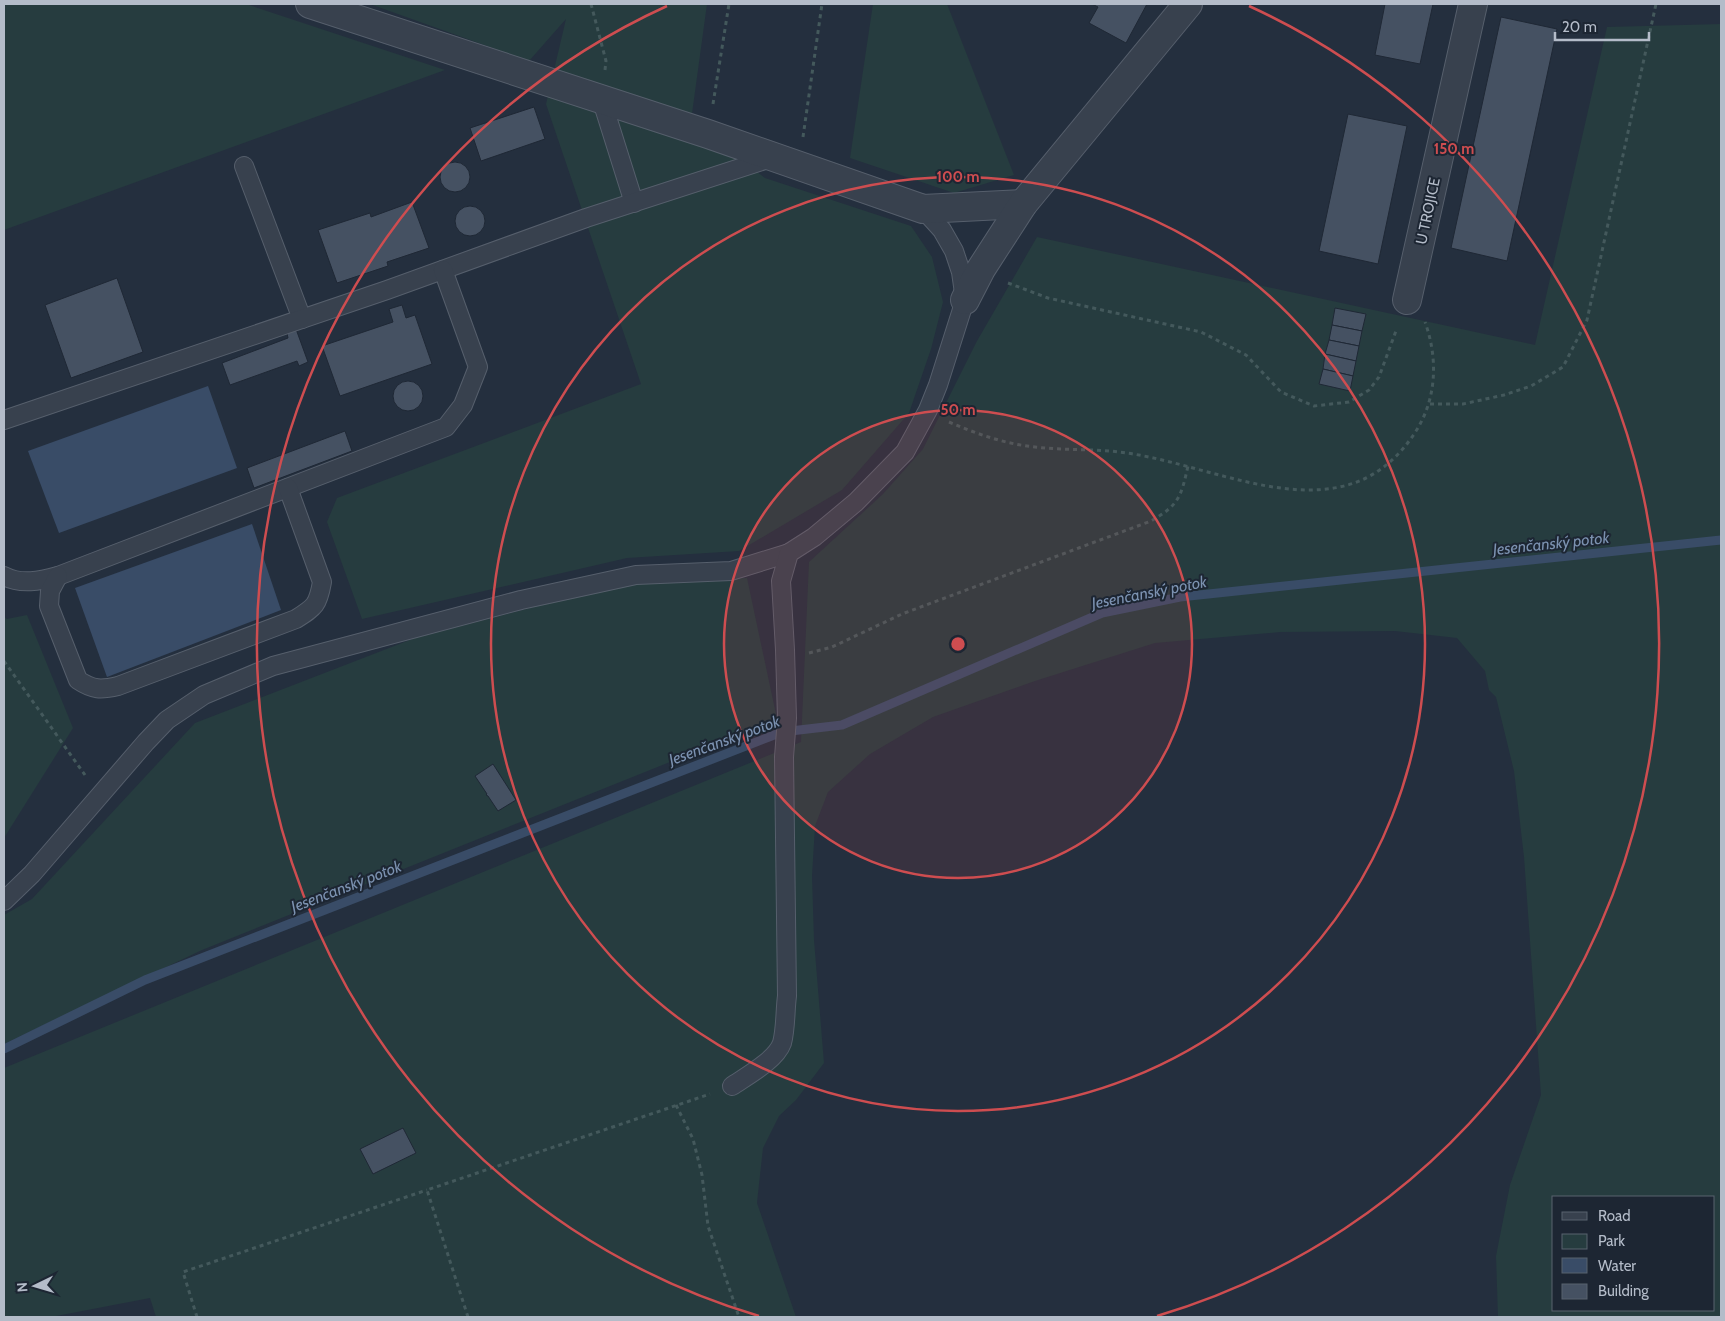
<svg xmlns="http://www.w3.org/2000/svg" width="1725" height="1321" viewBox="0 0 1725 1321" font-family="Cabin,sans-serif">
<style>
.green{fill:#263c3f;fill-rule:evenodd}
.water{fill:#394c67}
.lines{fill:none;stroke-linecap:round;stroke-linejoin:round}
.stream{stroke:#394c67;stroke-width:9}
.building{fill:#455162;stroke:#1f2835}
.lane-casing{stroke:#565f6c;stroke-width:20}
.street-casing{stroke:#565f6c;stroke-width:30}
.path{stroke:#44595c;stroke-width:3;stroke-dasharray:4 4;stroke-linecap:butt}
.lane{stroke:#38414e;stroke-width:18}
.street{stroke:#38414e;stroke-width:28}
.ring{fill:none;stroke:#ce4d50;stroke-width:2.5}
.labels{text-anchor:middle;stroke-width:4;stroke-linejoin:round;paint-order:stroke}
.street-label{font-size:15px;fill:#b4bcc9;stroke:#1d2633}
.water-label{font-size:16px;font-style:italic;fill:#7c92b1;stroke:#1d2633}
.centre{fill:#ce4d50;stroke:#1d2633;stroke-width:2.5}
.ring-label{font-size:15px;text-anchor:middle;font-weight:bold;fill:#ce4d50;stroke:#1d2633;stroke-width:4;stroke-linejoin:round;paint-order:stroke}
</style>
<rect width="100%" height="100%" fill="#242f3e"/>
<g class="green">
<polygon points="4,4 246,4 445,70 4,230"/>
<polygon points="370,4 707,4 691,121 765,178 911,226 932,257 943,302 931,349 909,413 842,490 739,551 627,558 362,619 327,522 337,498 641,384 546,104 566,19 529,61"/>
<polygon points="873,4 947,4 1014,175 954,193 850,158"/>
<path d="M1721,24V1317H1498L1496,1256L1510,1185L1541,1095L1524,857L1514,771L1496,697L1489,690L1485,671L1457,638L1395,631L1280,632L1155,643L1035,681L933,717L870,754L828,792L815,826L812,876L814,940L824,1063L796,1100L779,1116L763,1148L759,1184L757,1203L796,1317H156L150,1298L51,1317H4V1068L801,742L809,562L883,494L923,449L977,341L1037,237L1535,345L1607,27ZM1554,1197H1714V1310H1554Z"/>
<polygon points="747,578 777,719 202,950 4,1044 4,915 32,899 195,723 415,638 630,582"/>
<polygon points="27,615 73,728 4,838 4,617 7,619"/>
</g>
<g class="water">
<polygon points="208,386 237,468 59,533 28,451"/>
<polygon points="252,524 281,610 107,677 75,588"/>
</g>
<g class="lines">
<polyline class="stream" points="4,1049 145,980 782,732 842,725 1102,613 1180,597 1721,540"/>
</g>
<g class="building">
<polygon points="1092,4 1147,4 1126,43 1089,23 1098,7"/>
<polygon points="1385,4 1433,4 1420,64 1375,55"/>
<polygon points="1501,17 1557,29 1507,261 1451,248"/>
<polygon points="534,107 545,139 481,161 470,128"/>
<polygon points="1348,114 1407,126 1378,264 1319,251"/>
<circle cx="455" cy="177" r="15"/>
<polygon points="412,202 429,248 387,262 388,266 337,283 318,230 370,213 371,217"/>
<circle cx="470" cy="221" r="15"/>
<polygon points="117,278 143,352 71,378 45,305"/>
<polygon points="402,305 406,318 415,315 432,364 340,396 322,346 393,322 389,309"/>
<polygon points="1335,308 1366,314 1362,331 1332,325"/>
<polygon points="1332,325 1362,331 1359,346 1329,340"/>
<polygon points="296,329 308,362 299,366 297,361 230,385 222,363 288,338 287,333"/>
<polygon points="1329,340 1359,346 1356,361 1325,354"/>
<polygon points="1325,354 1356,361 1353,376 1323,369"/>
<polygon points="1323,369 1353,376 1350,391 1319,384"/>
<circle cx="408" cy="396" r="15"/>
<polygon points="345,431 352,451 254,488 247,468"/>
<polygon points="493,764 516,800 498,811 488,796 486,795 487,794 475,776"/>
<polygon points="403,1128 416,1153 373,1174 360,1149"/>
</g>
<g class="lines">
<g class="lane-casing">
<g id="lane">
<polyline points="601,98 634,203"/>
<polyline points="244,166 302,319"/>
<polyline points="4,420 387,290 586,218 774,157"/>
<path d="M4,576C21,585 40,581 58,576L446,427L463,405L478,367L443,270"/>
<path d="M58,576L50,591L49,606L78,680C93,690 101,690 118,686L296,619C315,607 318,605 322,582L288,488"/>
<polyline points="4,901 32,874 146,742 167,720 204,695 273,666 521,600 636,575 731,571 789,553"/>
<path d="M732,1086C747,1076 776,1060 782,1043C786,1028 785,1010 787,996L784,757L787,718L785,650L781,581L789,553L814,537L856,502L905,452L928,410L938,385L965,300L961,272L954,251L942,230L923,209"/>
</g>
</g>
<g class="street-casing">
<g id="street">
<polyline points="310,4 708,134 923,209 1023,204"/>
<polyline points="965,300 981,269 1023,204 1188,4"/>
<polyline points="1407,300 1473,4"/>
</g>
</g>
<g class="path">
<polyline points="591,4 606,61 605,70"/>
<polyline points="713,104 729,4"/>
<polyline points="803,137 822,4"/>
<polyline points="1008,283 1048,298 1201,332 1246,355 1281,392 1314,406 1349,402 1369,390 1379,377 1397,328"/>
<polyline points="1430,404 1463,404 1504,395 1531,386 1563,367 1587,320 1656,4"/>
<path d="M949,422C977,434 1005,444 1035,447C1068,451 1101,448 1133,454C1230,470 1348,538 1416,431C1437,398 1438,358 1425,322"/>
<path d="M809,653L832,647L902,614L1151,521C1179,505 1181,497 1188,466"/>
<polyline points="4,661 85,775"/>
<polyline points="676,1105 693,1139 702,1175 708,1226 739,1317"/>
<polyline points="197,1317 183,1272 427,1190"/>
<polyline points="468,1317 427,1190 710,1094"/>
</g>
<use href="#lane" class="lane"/>
<use href="#street" class="street"/>
</g>
<circle cx="958" cy="644" r="234" fill="#ce4d50" fill-opacity=".12"/>
<g class="ring">
<circle cx="958" cy="644" r="234"/>
<circle cx="958" cy="644" r="467"/>
<path d="M759 1316A701 701 0 0 1 667 6M1249 6A701 701 0 0 1 1157 1316"/>
</g>
<g class="labels">
<g class="street-label">
<text transform="translate(1428 211) rotate(-78)" y="5">U TROJICE</text>
</g>
<g class="water-label">
<text transform="translate(1551 543) rotate(-6)" y="6">Jesenčanský potok</text>
<text transform="translate(1149 592) rotate(-11)" y="6">Jesenčanský potok</text>
<text transform="translate(724 740) rotate(-20)" y="6">Jesenčanský potok</text>
<text transform="translate(346 886) rotate(-21)" y="6">Jesenčanský potok</text>
</g>
</g>
<circle cx="958" cy="644" r="8" class="centre"/>
<g class="ring-label">
<text x="1454" y="154">150 m</text>
<text x="958" y="182">100 m</text>
<text x="958" y="415">50 m</text>
</g>
<rect width="1725" height="1321" fill="none" stroke="#b4bcc9" stroke-width="10"/>
<rect x="1552" y="1196" width="162" height="115" fill="#1d2633" stroke="#59626f"/>
<rect x="1562" y="1212" width="25" height="8" fill="#38414e" stroke="#59626f"/>
<text x="1598" y="1221" font-size="15" fill="#b4bcc9">Road</text>
<rect x="1562" y="1234" width="25" height="15" fill="#263c3f" stroke="#59626f"/>
<text x="1598" y="1246" font-size="15" fill="#b4bcc9">Park</text>
<rect x="1562" y="1258" width="25" height="15" fill="#394c67" stroke="#59626f"/>
<text x="1598" y="1271" font-size="15" fill="#b4bcc9">Water</text>
<rect x="1562" y="1284" width="25" height="15" fill="#455162" stroke="#59626f"/>
<text x="1598" y="1296" font-size="15" fill="#b4bcc9">Building</text>
<g transform="translate(35 1286) rotate(265)" stroke="#1d2633" stroke-width="4" paint-order="stroke">
<path d="M0-4L9 19L0 12L-9 19Z" fill="#b4bcc9"/>
<text y="-8" font-size="14" font-weight="bold" text-anchor="middle" fill="#b4bcc9">N</text>
</g>
<path d="M1555 32v8h94v-8" fill="none" stroke="#b4bcc9" stroke-width="2.5"/>
<text x="1562" y="32" font-size="15" fill="#b4bcc9" stroke="#1d2633" stroke-width="4" paint-order="stroke">20 m</text>
</svg>
